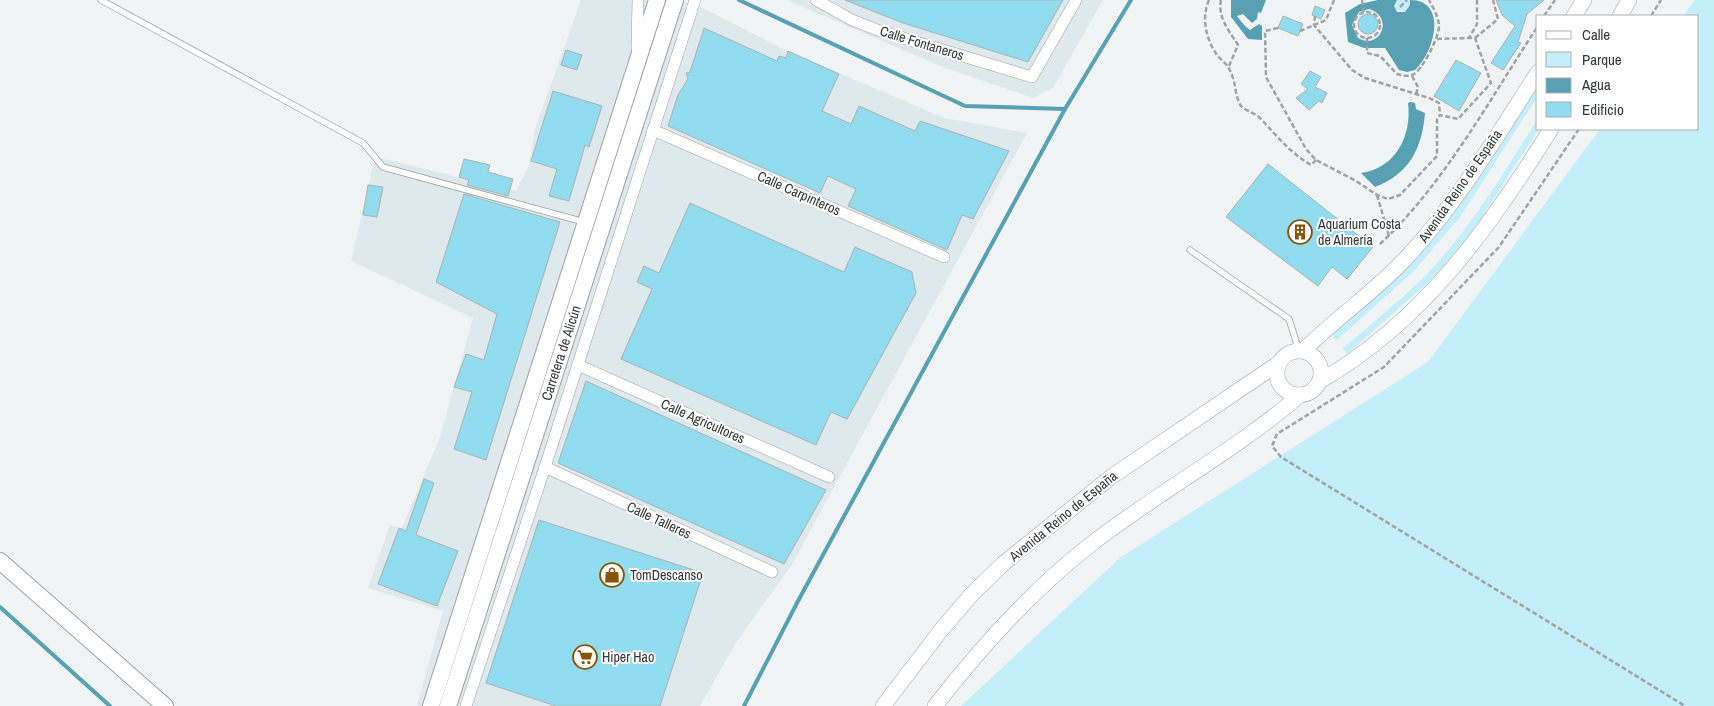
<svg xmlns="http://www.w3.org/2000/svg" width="1714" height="706" viewBox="0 0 1714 706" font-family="'Archivo Narrow',sans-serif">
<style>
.built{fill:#dde9ec}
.green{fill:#c4eef9}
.water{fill:#57a1b3;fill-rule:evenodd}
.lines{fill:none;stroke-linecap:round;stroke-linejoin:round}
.stream{stroke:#57a1b3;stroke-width:4}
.building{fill:#91dcef;stroke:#adb1b2}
.service-casing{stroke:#9ca0a1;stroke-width:7}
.minor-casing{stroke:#9ca0a1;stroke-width:12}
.tertiary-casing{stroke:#9ca0a1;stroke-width:16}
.secondary-casing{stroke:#9ca0a1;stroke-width:18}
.path{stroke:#a0a3a4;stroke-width:2.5;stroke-dasharray:5 2.5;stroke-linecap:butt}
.service{stroke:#fff;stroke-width:5.5}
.minor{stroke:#fff;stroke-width:11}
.tertiary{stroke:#fff;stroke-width:15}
.secondary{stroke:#fff;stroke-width:16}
.labels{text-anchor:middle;stroke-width:4;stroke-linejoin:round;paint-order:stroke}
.street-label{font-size:14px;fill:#353737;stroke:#fff}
.poi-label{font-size:14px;fill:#353737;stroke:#fff;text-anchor:start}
</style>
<rect width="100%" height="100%" fill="#f0f4f5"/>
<g class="built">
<polygon points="581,0 681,0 705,9 785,50 944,118 1027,133 791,566 737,641 700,706 417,706 443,611 368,588 390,525 402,528 440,437 473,318 351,261 375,157 516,191 529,165 535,129"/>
<polygon points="787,0 1103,0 1053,88 1033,98 940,66"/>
</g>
<g class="green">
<polygon points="1397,0 1410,0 1410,5 1405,12 1395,10 1394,6"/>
<polygon points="1695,0 1714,0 1714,706 961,706 1121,557 1428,362 1600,129 1698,129 1698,16 1683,16"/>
<polygon points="1538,84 1538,96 1460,217 1414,271 1337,340 1332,335 1405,270"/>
<path d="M1538,119L1539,129L1476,226L1442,268L1430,281L1347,354L1343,348C1369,326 1396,304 1421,280C1468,233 1502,175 1538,119Z"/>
</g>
<g class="water">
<polygon points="1231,0 1266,0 1261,13 1258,12 1257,19 1252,23 1243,14 1237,16 1245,26 1250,30 1259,24 1262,26 1262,40 1248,39 1231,17"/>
<path d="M1378,0H1397L1394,6L1397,12H1405L1410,5V0C1448,0 1435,52 1415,70L1407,72L1399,70L1385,48H1364L1348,42L1345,13L1360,4ZM1369,9C1395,17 1380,51 1358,38L1352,25L1359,12Z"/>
<path d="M1410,102L1415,103L1416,109L1425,113C1422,149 1409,174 1375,187L1361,173C1396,168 1412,136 1408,103Z"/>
</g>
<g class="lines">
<g class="stream">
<polyline points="739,0 965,106 1065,109"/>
<polyline points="0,607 110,706"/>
<polyline points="744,706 798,601 1065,109 1131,0"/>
</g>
</g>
<g class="building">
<polygon points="845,0 1063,0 1028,62 903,23"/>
<polygon points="1496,0 1544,0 1527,14 1518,42 1521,43 1503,70 1491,63 1515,26 1502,15"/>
<polygon points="1315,6 1325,10 1321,19 1312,15"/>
<circle cx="1368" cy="24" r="10"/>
<polygon points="1283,16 1303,24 1298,36 1278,28"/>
<polygon points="704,28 777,61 779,56 786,58 788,51 839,74 822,111 851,124 859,106 915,131 920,121 1009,151 973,219 962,215 947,250 848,206 856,189 828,176 820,193 668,126 678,95 688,79 686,73 690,72"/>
<polygon points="566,50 582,55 577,70 561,65"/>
<polygon points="1456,60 1481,73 1459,111 1434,96"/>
<polygon points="1310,71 1321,77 1315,87 1327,93 1322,103 1319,101 1309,110 1296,98 1308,89 1301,84"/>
<polygon points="553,91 602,106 589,147 585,145 569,201 549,196 557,169 531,161"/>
<polygon points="464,159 490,165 488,172 513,179 508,196 467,185 469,180 459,177"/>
<polygon points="1268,164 1373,247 1347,279 1332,267 1318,286 1226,217"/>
<polygon points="368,185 383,187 377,217 363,215"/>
<polygon points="464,194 560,222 486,460 454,449 472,392 454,387 466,354 484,360 497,314 436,282"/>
<polygon points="690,203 844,272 855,247 912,272 916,293 847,419 831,412 816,445 621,359 652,289 637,282 644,266 659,273"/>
<polygon points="586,381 826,490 784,564 558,463"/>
<polygon points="424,479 434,483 416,535 458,551 437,606 378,584 399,528 406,531"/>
<polygon points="539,520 703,573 660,706 556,706 486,683"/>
</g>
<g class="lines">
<g class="service-casing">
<g id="service">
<polyline points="101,0 363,143 383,167 584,222"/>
<polyline points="1190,250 1289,319 1299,351"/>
</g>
</g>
<g class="minor-casing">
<g id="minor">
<polyline points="816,0 852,20 880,31 1032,77 1076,0"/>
<polyline points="637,48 638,0"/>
<polyline points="653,130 944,257"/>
<polyline points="578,365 829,477"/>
<polyline points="545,467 772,572"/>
<polyline points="466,706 545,467 695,0"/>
</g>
</g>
<g class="tertiary-casing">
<g id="tertiary">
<polyline points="1574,16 1584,0"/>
<polyline points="1620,16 1629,0"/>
<circle cx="1299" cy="373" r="22"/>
<path d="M1303,351C1337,317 1376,291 1408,256C1458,202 1498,134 1538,72"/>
<path d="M1320,381C1423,322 1490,227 1551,129"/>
<polyline points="883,706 942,629 972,594 1004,563 1111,477 1279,363"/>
<path d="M935,706C981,647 1031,591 1090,545C1158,492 1235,451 1300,395"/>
</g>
</g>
<g class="secondary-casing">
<g id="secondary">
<polyline points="0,561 165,706"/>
<polyline points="431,706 657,0"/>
<polyline points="448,706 675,0"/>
</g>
</g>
<g class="path">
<path d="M1209,0C1201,18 1206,39 1217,55C1222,61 1228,64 1231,73C1236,83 1235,97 1241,106C1246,111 1255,113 1260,118C1277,136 1289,152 1311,165L1316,160"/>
<path d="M1221,0C1217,17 1230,32 1238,45L1229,66"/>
<polyline points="1362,0 1364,12"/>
<polyline points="1400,7 1407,0"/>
<circle cx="1367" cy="25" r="13"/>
<polyline points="1315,16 1314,25 1352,70 1365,78 1429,98 1439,103 1440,115"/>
<polyline points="1544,16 1555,0"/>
<polyline points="1651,16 1661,0"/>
<polyline points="1278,28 1265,31 1266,77 1306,149 1316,160 1356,181 1377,195 1388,199 1400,195 1437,156 1437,119 1440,115 1458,119 1491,83 1475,38 1469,38"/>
<polyline points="1300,31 1326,20 1334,0"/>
<path d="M1367,38V53L1380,56L1397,74C1402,75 1407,77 1412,75C1422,72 1440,35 1439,25C1438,16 1433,7 1429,0"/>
<polyline points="1475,38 1498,19 1493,0"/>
<polyline points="1437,39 1469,38 1477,24 1477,0"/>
<polyline points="1412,76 1418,87 1416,95"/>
<polyline points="1579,129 1499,247 1384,367 1277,434 1272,446 1281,457 1685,706"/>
<polyline points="1377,195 1389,236"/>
<path d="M1380,244C1445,183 1489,100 1538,26"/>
</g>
<use href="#service" class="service"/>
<use href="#minor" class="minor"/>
<use href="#tertiary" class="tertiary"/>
<use href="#secondary" class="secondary"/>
</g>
<defs>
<g id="building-ring" transform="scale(1.25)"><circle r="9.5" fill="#fff" stroke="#8b5307" stroke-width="1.5"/><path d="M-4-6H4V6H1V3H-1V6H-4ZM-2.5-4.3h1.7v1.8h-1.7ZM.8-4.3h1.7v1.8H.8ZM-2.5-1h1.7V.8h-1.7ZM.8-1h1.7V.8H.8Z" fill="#8b5307"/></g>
<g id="shop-ring" transform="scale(1.25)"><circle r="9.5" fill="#fff" stroke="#8b5307" stroke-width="1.5"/><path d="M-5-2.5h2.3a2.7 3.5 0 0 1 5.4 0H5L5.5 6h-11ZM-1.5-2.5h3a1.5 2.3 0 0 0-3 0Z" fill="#8b5307"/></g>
<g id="supermarket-ring" transform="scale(1.25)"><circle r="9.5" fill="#fff" stroke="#8b5307" stroke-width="1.5"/><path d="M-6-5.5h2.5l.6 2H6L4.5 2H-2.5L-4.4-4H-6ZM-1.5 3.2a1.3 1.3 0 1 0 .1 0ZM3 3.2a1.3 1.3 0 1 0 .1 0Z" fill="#8b5307"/></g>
</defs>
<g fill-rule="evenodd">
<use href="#building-ring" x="1300" y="232"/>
<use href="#shop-ring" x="612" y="575"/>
<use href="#supermarket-ring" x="585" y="657"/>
</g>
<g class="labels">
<g class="street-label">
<text transform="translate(922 43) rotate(17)" y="5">Calle Fontaneros</text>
<text transform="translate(1460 186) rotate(-55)" y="5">Avenida Reino de España</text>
<text transform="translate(799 193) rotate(24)" y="5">Calle Carpinteros</text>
<text transform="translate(561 353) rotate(-72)" y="5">Carretera de Alicún</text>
<text transform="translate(703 421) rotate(24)" y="5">Calle Agricultores</text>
<text transform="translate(1063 516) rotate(-39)" y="5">Avenida Reino de España</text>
<text transform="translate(659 520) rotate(25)" y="5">Calle Talleres</text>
</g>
<g class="poi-label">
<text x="1318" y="229">Aquarium Costa<tspan x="1318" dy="16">de Almería</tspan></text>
<text x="630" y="580">TomDescanso</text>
<text x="602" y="662">Hiper Hao</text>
</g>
</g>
<rect x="1536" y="15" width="162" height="115" fill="#ffffff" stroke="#aeafaf"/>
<rect x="1546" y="31" width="25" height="8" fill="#ffffff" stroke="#aeafaf"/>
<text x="1582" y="40" font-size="15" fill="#353737">Calle</text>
<rect x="1546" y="52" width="25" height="15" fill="#c4eef9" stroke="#aeafaf"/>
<text x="1582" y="65" font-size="15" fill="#353737">Parque</text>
<rect x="1546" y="78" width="25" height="15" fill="#57a1b3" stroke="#aeafaf"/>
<text x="1582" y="90" font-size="15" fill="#353737">Agua</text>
<rect x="1546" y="102" width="25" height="15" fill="#91dcef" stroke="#aeafaf"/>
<text x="1582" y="115" font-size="15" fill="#353737">Edificio</text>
</svg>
